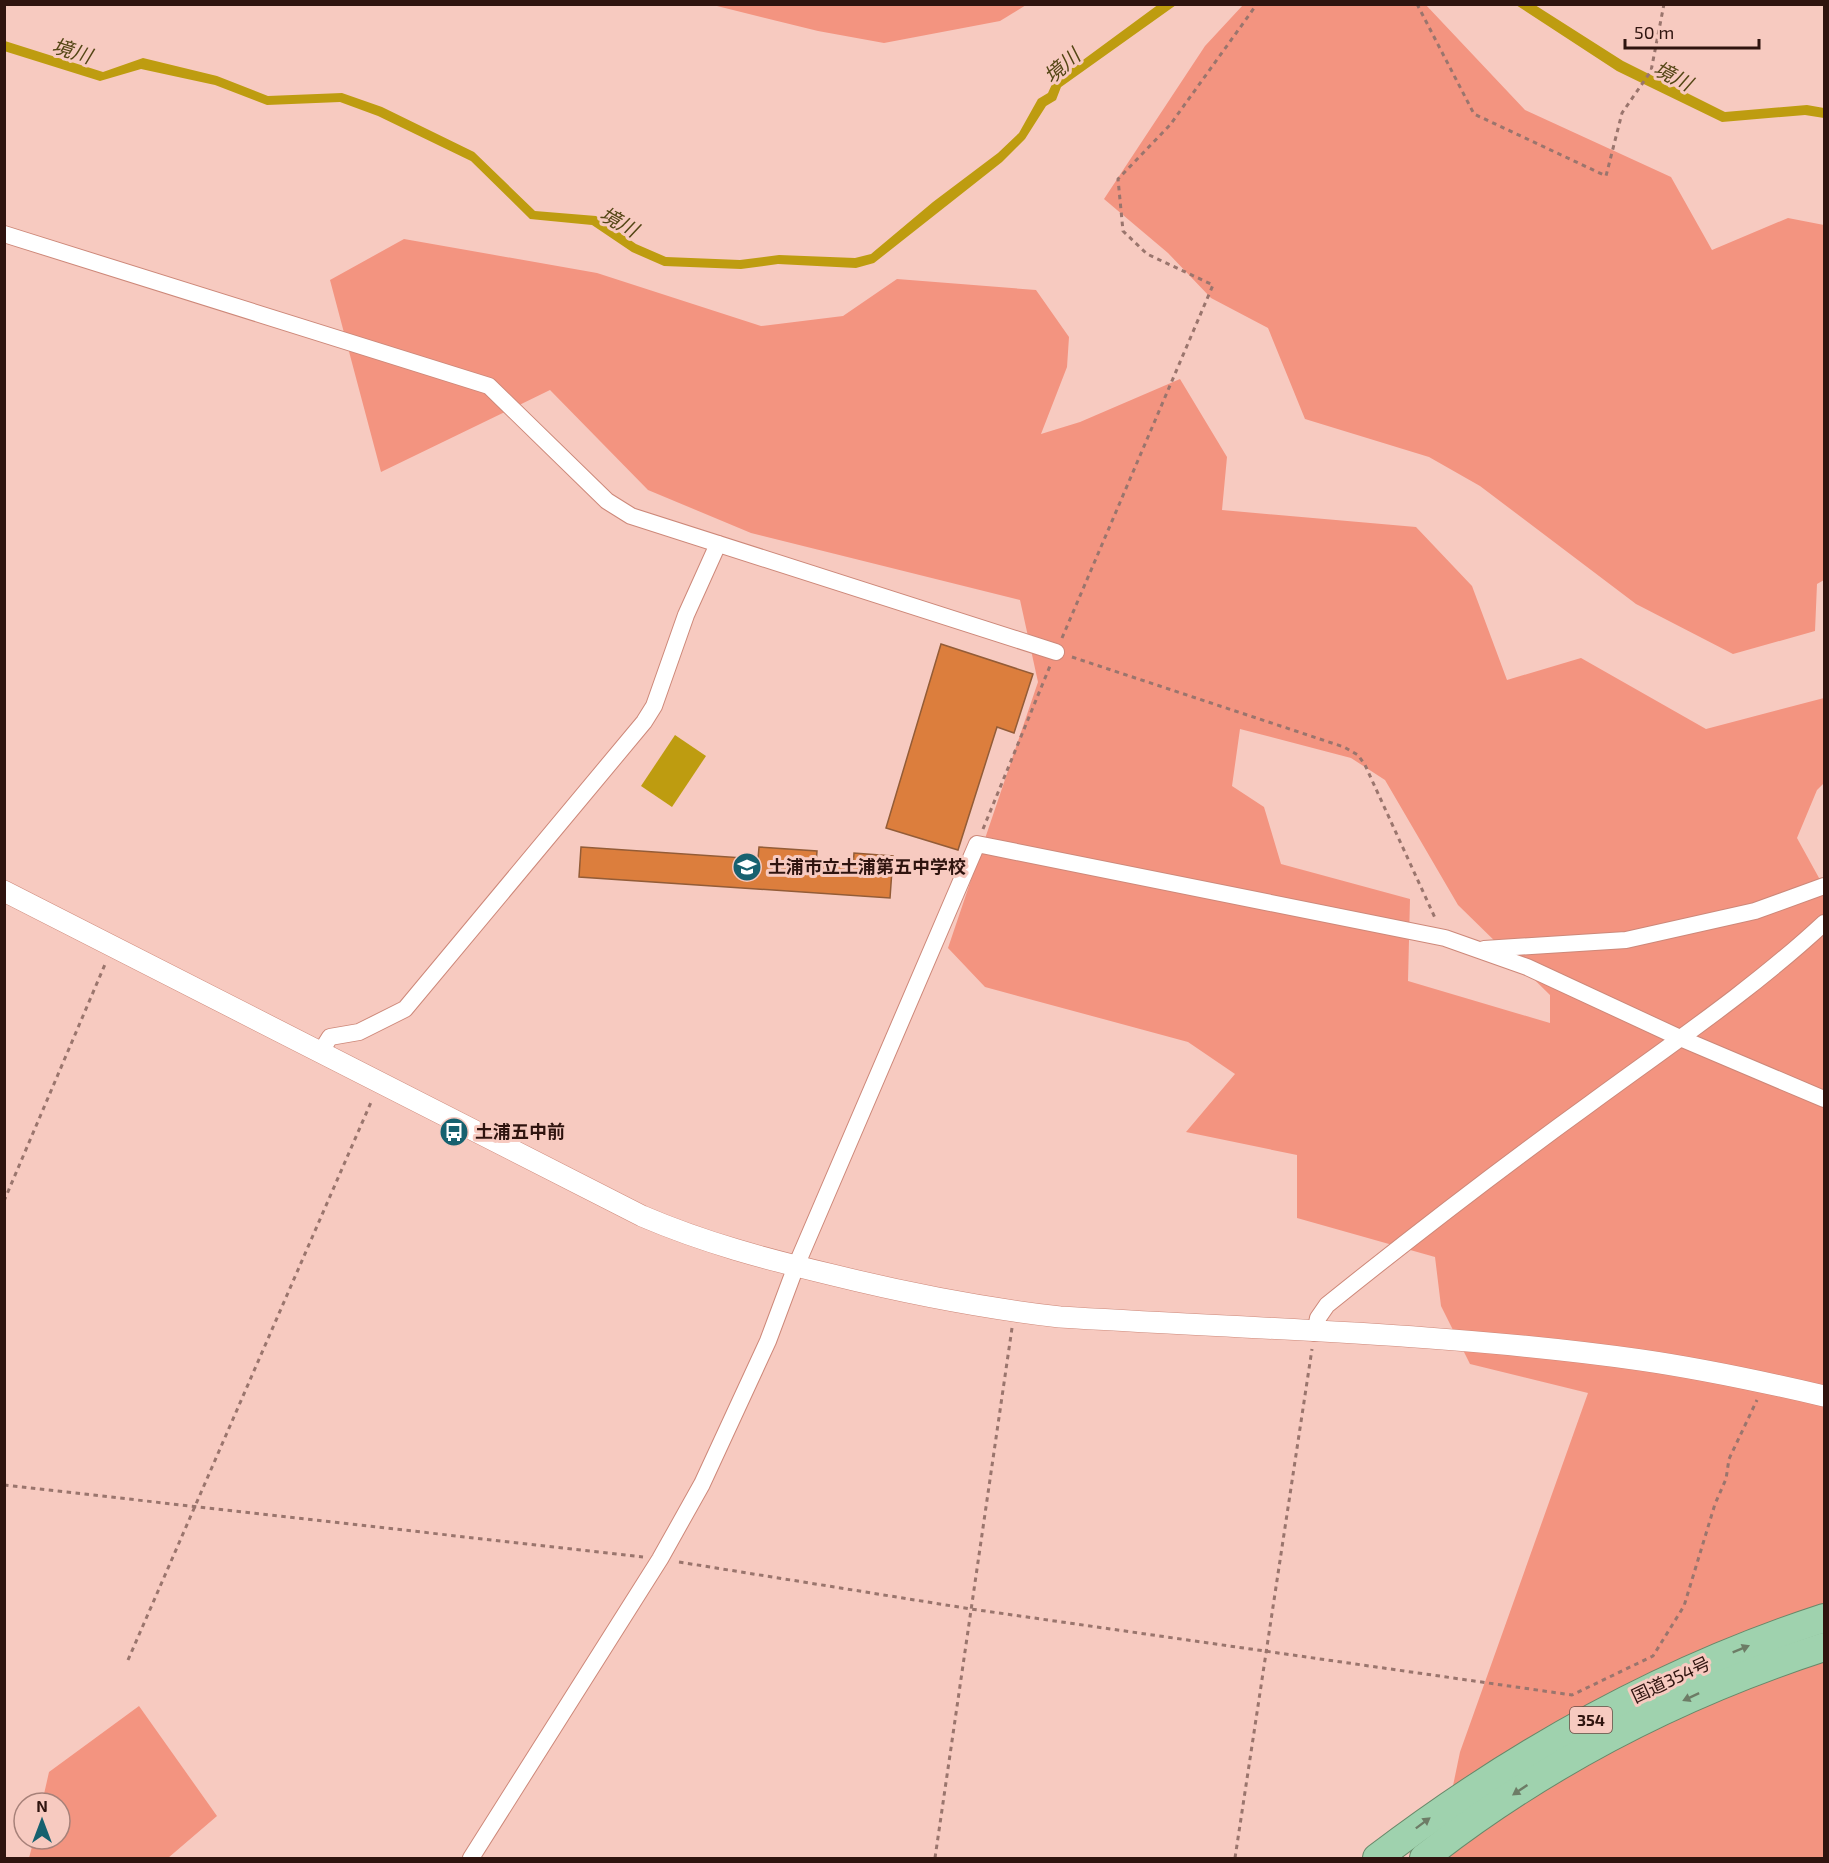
<svg xmlns="http://www.w3.org/2000/svg" width="1829" height="1863" viewBox="0 0 1829 1863" font-family="'Exo 2','Noto Sans JP',sans-serif">
<style>
.green{fill:#f39480;fill-rule:evenodd}
.water{fill:#be9c10}
.building{fill:#dc7e3d;stroke:#935c37;stroke-width:1.5}
.lines{fill:none;stroke-linecap:round;stroke-linejoin:round}
.minor-casing{stroke:#cd8879;stroke-width:18}
.tertiary-casing{stroke:#cd8879;stroke-width:22}
.trunk-casing{stroke:#688869;stroke-width:30}
.path{stroke:#9a756d;stroke-width:3;stroke-dasharray:4.5 4.5;stroke-linecap:butt}
.minor{stroke:#fff;stroke-width:16}
.tertiary{stroke:#fff;stroke-width:21}
.trunk{stroke:#9fd2ae;stroke-width:28}
.oneway{fill:#6d7c66}
.labels{text-anchor:middle;stroke-width:6;stroke-linejoin:round;paint-order:stroke}
.shield{fill:#f7cac0;stroke:#6b4b44;stroke-width:1.5}
.shield-label{font-size:16px;font-weight:bold;fill:#2f140f}
.poi-label{font-size:18px;font-weight:bold;fill:#2f140f;stroke:#f7cac0;text-anchor:start}
.street-label{font-size:18px;fill:#2f140f;stroke:#f7cac0}
.water-label{font-size:20px;font-style:italic;fill:#544615;stroke:#f7cac0}
</style>
<rect width="100%" height="100%" fill="#f7cac0"/>
<g class="green">
<polygon points="1425,4 1525,110 1671,177 1712,250 1788,218 1824,225 1824,580 1817,584 1815,631 1733,654 1636,604 1480,486 1429,457 1305,419 1268,328 1211,298 1168,253 1104,199 1205,46 1243,5"/>
<polygon points="713,5 1026,5 1000,21 884,43 818,31"/>
<path d="M404,239L597,273L761,326L843,316L897,279L1036,290L1069,337L1067,367L1041,434L1080,422L1180,379L1227,457L1222,510L1416,527L1472,586L1507,680L1581,658L1706,729L1824,698V783L1817,790L1797,838L1824,887V1858H1438L1460,1752L1588,1393L1470,1364L1441,1306L1435,1257L1297,1218V1155L1186,1132L1235,1074L1188,1042L985,987L948,948L1038,682L1020,600L751,533L648,490L550,390L381,472L330,280ZM1240,729L1351,758L1385,780L1458,905L1550,995V1023L1408,981L1410,899L1281,864L1264,807L1232,786Z"/>
<polygon points="139,1706 217,1816 168,1858 29,1858 34,1839 60,1839 60,1803 42,1803 49,1772"/>
</g>
<g class="water">
<polygon points="1159,4 1176,5 1061,87 1056,100 1046,106 1025,139 1002,162 874,263 856,268 778,264 741,269 664,266 632,252 592,225 530,219 471,161 378,116 340,102 267,105 215,85 141,69 100,81 4,51 5,41 103,72 143,58 217,76 268,96 342,93 382,107 474,152 535,211 596,216 636,244 666,257 740,260 779,255 855,258 871,254 933,202 998,153 1019,133 1038,99 1048,93 1053,82"/>
<polygon points="1516,5 1535,5 1623,61 1725,112 1807,105 1824,108 1824,118 1805,115 1722,122 1617,71"/>
<polygon points="675,735 706,756 672,807 641,786"/>
</g>
<g class="building">
<polygon points="941,644 1033,674 1014,733 997,727 958,850 886,828"/>
<polygon points="581,847 758,859 759,847 817,851 816,865 853,867 854,853 893,856 890,898 579,877"/>
</g>
<g class="lines">
<g class="minor-casing">
<g id="minor">
<polyline points="4,234 489,386 607,501 631,516 1056,652"/>
<polyline points="1484,949 1626,940 1755,911 1824,886"/>
<polyline points="320,1053 330,1037 359,1032 405,1009 644,722 654,706 686,615 718,544"/>
<path d="M1315,1333L1318,1318L1327,1305C1414,1235 1501,1168 1591,1103C1670,1045 1753,989 1824,923"/>
<polyline points="471,1858 660,1559 702,1484 768,1341 796,1266 977,844 1445,938 1527,967 1680,1038 1824,1099"/>
</g>
</g>
<g class="tertiary-casing">
<path id="tertiary" d="M4,891L642,1216C705,1243 766,1259 833,1275C910,1294 982,1308 1060,1317C1254,1329 1450,1333 1641,1360C1703,1369 1764,1382 1824,1396"/>
</g>
<g class="trunk-casing">
<g id="trunk">
<path d="M1377,1858C1512,1755 1662,1671 1824,1618"/>
<path d="M1424,1858C1544,1764 1679,1694 1824,1647"/>
</g>
</g>
<g class="path">
<polyline points="1417,4 1474,114 1606,176 1622,113 1651,71 1664,4"/>
<polyline points="1062,638 1213,285 1147,254 1123,231 1118,179 1170,125 1257,4"/>
<polyline points="1072,657 1344,747 1358,755 1365,765 1436,920"/>
<polyline points="983,829 1050,666"/>
<polyline points="4,1201 106,962"/>
<polyline points="4,1485 643,1557"/>
<polyline points="679,1562 971,1609 1572,1695 1653,1656 1684,1606 1715,1504 1726,1479 1729,1459 1757,1400"/>
<polyline points="128,1660 372,1100"/>
<polyline points="935,1858 1012,1328"/>
<polyline points="1235,1858 1312,1349"/>
</g>
<use href="#minor" class="minor"/>
<use href="#tertiary" class="tertiary"/>
<use href="#trunk" class="trunk"/>
</g>
<defs><path id="oneway-solid" d="M-6-.8H1V-3.2L6.5 0L1 3.2V.8H-6Z" transform="scale(1.5)"/></defs>
<g class="oneway">
<use href="#oneway-solid" transform="translate(1741 1649) rotate(-22)"/>
<use href="#oneway-solid" transform="translate(1691 1697) rotate(155)"/>
<use href="#oneway-solid" transform="translate(1520 1790) rotate(146)"/>
<use href="#oneway-solid" transform="translate(1423 1823) rotate(-37)"/>
</g>
<defs>
<g id="school-disc" transform="scale(1.5)"><circle r="9.5" fill="#17616f" stroke="#f7cac0"/><path d="M0-5L7-2L0 1L-7-2ZM-4 1L0 2.5L4 1V4Q0 6-4 4Z" fill="#fff"/></g>
<g id="bus-disc" transform="scale(1.5)"><circle r="9.5" fill="#17616f" stroke="#f7cac0"/><path d="M-5-6H5V4H4V6H2V4H-2V6H-4V4H-5ZM-3.5-4V0h7V-4ZM-3.5 1.2v1.5H-2V1.2ZM2 1.2v1.5H3.5V1.2Z" fill="#fff"/></g>
</defs>
<g fill-rule="evenodd">
<use href="#school-disc" x="747" y="867"/>
<use href="#bus-disc" x="454" y="1132"/>
</g>
<g class="labels">
<rect class="shield" x="1570" y="1707" width="42" height="26" rx="4.5"/>
<g class="shield-label">
<text x="1591" y="1726">354</text>
</g>
<g class="poi-label">
<text x="768" y="873">土浦市立土浦第五中学校</text>
<text x="475" y="1138">土浦五中前</text>
</g>
<g class="street-label">
<text transform="translate(1671 1680) rotate(-25)" y="6">国道354号</text>
</g>
<g class="water-label">
<text transform="translate(72 51) rotate(17)" y="7">境川</text>
<text transform="translate(1062 66) rotate(-41)" y="7">境川</text>
<text transform="translate(1673 76) rotate(27)" y="7">境川</text>
<text transform="translate(619 222) rotate(29)" y="7">境川</text>
</g>
</g>
<rect width="1829" height="1863" fill="none" stroke="#2f140f" stroke-width="12"/>
<g transform="translate(42 1821)"><circle r="28" fill="#f7cac0" stroke="#a78179" stroke-width="1.5"/>
<path d="M0-4.5L10 22L0 15L-10 22Z" fill="#17616f"/>
<text y="-9" font-size="16" font-weight="bold" text-anchor="middle" fill="#2f140f">N</text>
</g>
<path d="M1625 39v9h134v-9" fill="none" stroke="#2f140f" stroke-width="3"/>
<text x="1634" y="39" font-size="18" fill="#2f140f" stroke="#f7cac0" stroke-width="4.5" paint-order="stroke">50 m</text>
</svg>
